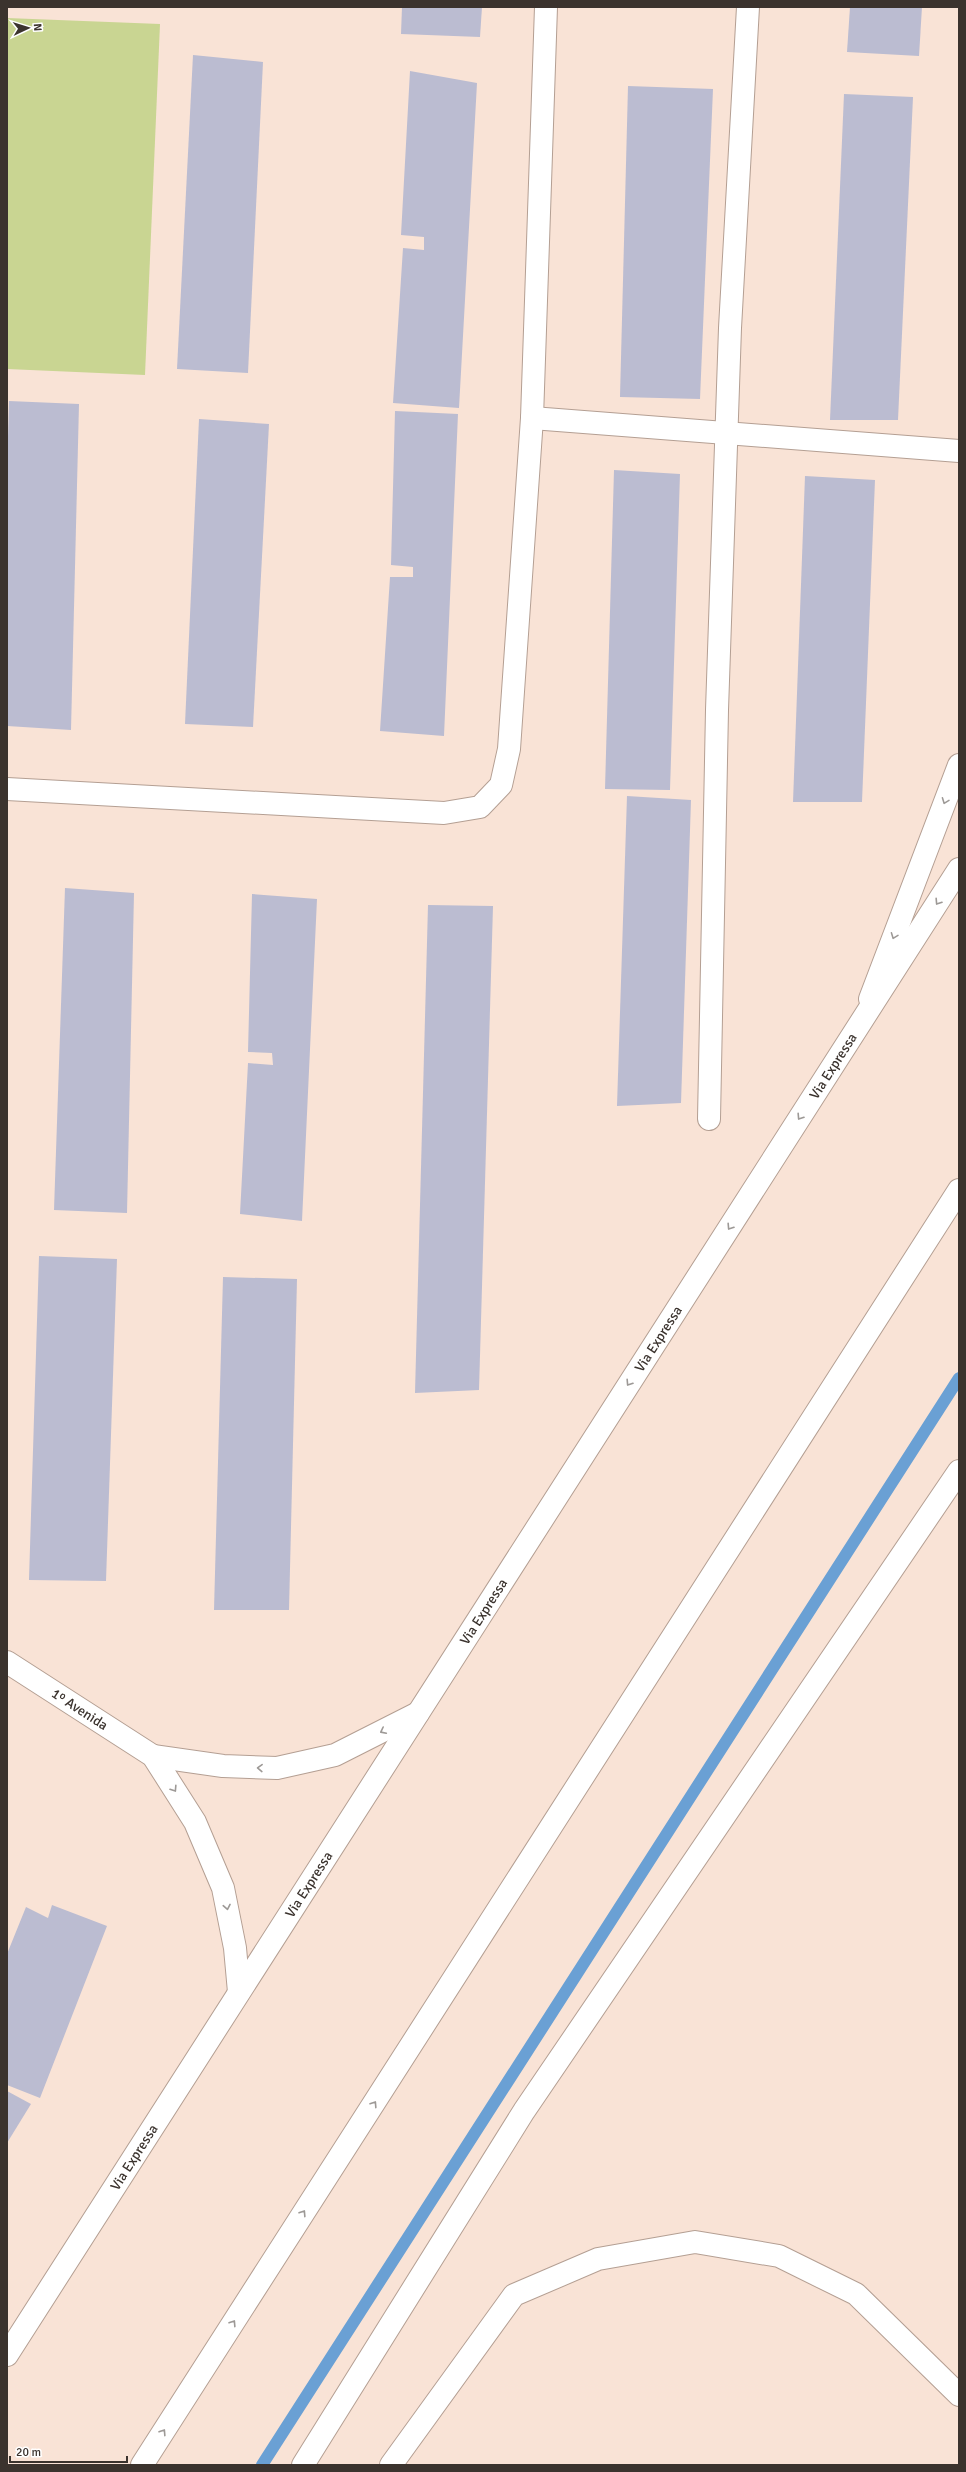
<svg xmlns="http://www.w3.org/2000/svg" width="966" height="2472" viewBox="0 0 966 2472" font-family="Signika,sans-serif">
<style>
.green{fill:#c9d592}
.lines{fill:none;stroke-linecap:round;stroke-linejoin:round}
.stream{stroke:#6aa0d4;stroke-width:12}
.building{fill:#bbbcd1}
.minor-casing{stroke:#b49f93;stroke-width:24}
.major-casing{stroke:#b49f93;stroke-width:24}
.minor{stroke:#fff;stroke-width:22}
.major{stroke:#fff;stroke-width:22}
.oneway{stroke:#9d9996}
.labels{text-anchor:middle;stroke-width:3.5;stroke-linejoin:round;paint-order:stroke}
.street-label{font-size:14px;fill:#3b332e;stroke:#fff}
</style>
<rect width="100%" height="100%" fill="#f9e3d6"/>
<polygon class="green" points="7,18 160,24 145,375 7,369"/>
<g class="lines">
<polyline class="stream" points="262,2465 959,1378"/>
</g>
<g class="building">
<polygon points="402,7 482,7 480,37 401,34"/>
<polygon points="850,7 922,7 919,56 847,52"/>
<polygon points="193,55 263,62 248,373 177,369"/>
<polygon points="410,71 477,83 459,408 393,403 403,248 424,250 424,237 401,235"/>
<polygon points="628,86 713,89 700,399 620,397"/>
<polygon points="844,94 913,97 898,420 830,420"/>
<polygon points="9,401 79,404 71,730 7,726 7,473"/>
<polygon points="395,411 458,414 444,736 380,731 390,577 413,577 413,567 391,565"/>
<polygon points="199,419 269,424 253,727 185,724"/>
<polygon points="614,470 680,474 670,790 605,789"/>
<polygon points="805,476 875,480 862,802 793,802"/>
<polygon points="627,796 691,800 681,1103 617,1106"/>
<polygon points="65,888 134,893 127,1213 54,1210"/>
<polygon points="252,894 317,899 302,1221 240,1214 248,1063 273,1065 272,1053 248,1052"/>
<polygon points="428,905 493,906 479,1390 415,1393"/>
<polygon points="39,1256 117,1259 106,1581 29,1580"/>
<polygon points="223,1277 297,1279 289,1610 214,1610"/>
<polygon points="52,1905 107,1926 40,2098 7,2085 7,1954 26,1907 48,1918"/>
<polygon points="7,2091 31,2104 7,2143"/>
</g>
<g class="lines">
<g class="minor-casing">
<g id="minor">
<polyline points="532,418 959,451"/>
<polyline points="7,789 444,813 480,807 501,785 509,749 532,418 546,7"/>
<polyline points="870,999 959,765"/>
<polyline points="709,1119 717,710 730,328 748,7"/>
<polyline points="7,1662 153,1756 195,1822 223,1888 235,1948 239,1992"/>
<polyline points="153,1756 223,1766 277,1768 335,1755 418,1713"/>
<polyline points="303,2465 524,2111 959,1471"/>
<polyline points="391,2465 514,2295 598,2259 695,2242 779,2256 856,2294 959,2395"/>
</g>
</g>
<g class="major-casing">
<g id="major">
<path id="s1" d="M7,2355L959,869"/>
<polyline points="142,2465 959,1190"/>
</g>
</g>
<use href="#minor" class="minor"/>
<use href="#major" class="major"/>
</g>
<defs><path id="oneway-chevron" d="M-2-3.5L2.5 0L-2 3.5" fill="none" stroke-width="1.6" stroke-linecap="round" stroke-linejoin="round"/></defs>
<g class="oneway">
<use href="#oneway-chevron" transform="translate(945 801) rotate(111)"/>
<use href="#oneway-chevron" transform="translate(938 902) rotate(123)"/>
<use href="#oneway-chevron" transform="translate(894 936) rotate(111)"/>
<use href="#oneway-chevron" transform="translate(800 1117) rotate(123)"/>
<use href="#oneway-chevron" transform="translate(730 1227) rotate(123)"/>
<use href="#oneway-chevron" transform="translate(629 1383) rotate(123)"/>
<use href="#oneway-chevron" transform="translate(383 1731) rotate(153)"/>
<use href="#oneway-chevron" transform="translate(260 1768) rotate(-178)"/>
<use href="#oneway-chevron" transform="translate(174 1789) rotate(57)"/>
<use href="#oneway-chevron" transform="translate(227 1907) rotate(79)"/>
<use href="#oneway-chevron" transform="translate(374 2104) rotate(-57)"/>
<use href="#oneway-chevron" transform="translate(303 2213) rotate(-57)"/>
<use href="#oneway-chevron" transform="translate(233 2323) rotate(-57)"/>
<use href="#oneway-chevron" transform="translate(163 2432) rotate(-57)"/>
</g>
<g class="labels">
<g class="street-label">
<text dy="5" stroke="none"><textPath href="#s1" startOffset="1531">Via Expressa</textPath></text>
<text dy="5" stroke="none"><textPath href="#s1" startOffset="1207">Via Expressa</textPath></text>
<text dy="5" stroke="none"><textPath href="#s1" startOffset="883">Via Expressa</textPath></text>
<text transform="translate(80 1709) rotate(33)" y="5">1º Avenida</text>
<text dy="5" stroke="none"><textPath href="#s1" startOffset="559">Via Expressa</textPath></text>
<text dy="5" stroke="none"><textPath href="#s1" startOffset="235">Via Expressa</textPath></text>
</g>
</g>
<rect width="966" height="2472" fill="none" stroke="#3b332e" stroke-width="16"/>
<g transform="translate(28 28) rotate(86)" stroke="#ffffff" stroke-width="3" paint-order="stroke">
<path d="M0-3L7 15L0 10L-7 15Z" fill="#3b332e"/>
<text y="-6" font-size="11" font-weight="bold" text-anchor="middle" fill="#3b332e">N</text>
</g>
<path d="M10 2456v6h117v-6" fill="none" stroke="#3b332e" stroke-width="2"/>
<text x="16" y="2456" font-size="12" fill="#3b332e" stroke="#ffffff" stroke-width="3" paint-order="stroke">20 m</text>
</svg>
